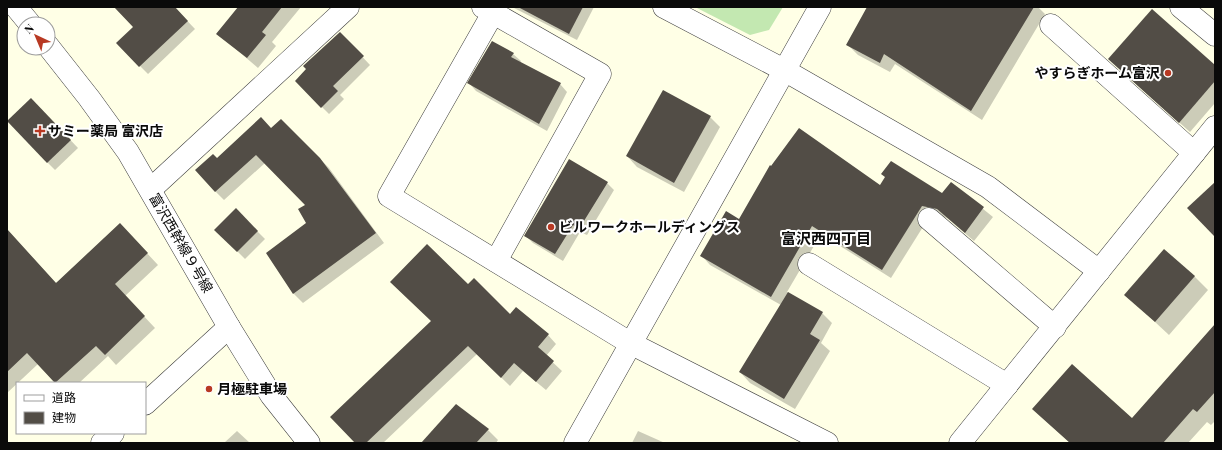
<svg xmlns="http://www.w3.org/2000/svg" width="1222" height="450" viewBox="0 0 1222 450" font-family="'Playfair Display','Noto Sans JP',serif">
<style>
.green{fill:#c3e8b1}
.shadow{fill:#0003}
.building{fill:#524d46}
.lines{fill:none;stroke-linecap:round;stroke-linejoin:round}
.minor-casing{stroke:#3d3d3d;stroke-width:23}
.minor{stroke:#fff;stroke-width:22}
.poi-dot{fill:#b83923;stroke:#fff;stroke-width:1.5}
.labels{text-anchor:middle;stroke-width:4;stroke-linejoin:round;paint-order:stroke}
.poi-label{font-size:14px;font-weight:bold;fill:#0a0a0a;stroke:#fff;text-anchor:start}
.street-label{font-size:14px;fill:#0a0a0a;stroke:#fff}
.neighbourhood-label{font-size:15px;font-weight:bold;fill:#0a0a0a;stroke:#fff}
</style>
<rect width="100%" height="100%" fill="#ffffe6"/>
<polygon class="green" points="695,7 783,7 769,30 750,35"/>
<g class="shadow">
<polygon points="128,7 174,7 195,29 148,74 117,43 134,27"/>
<polygon points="240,7 301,7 272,42 276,46 258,68 217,33"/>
<polygon points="512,7 594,7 577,40"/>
<polygon points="868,7 1038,7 1045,14 982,120 895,64 890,72 858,55 848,45"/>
<polygon points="340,33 370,65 340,95 344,99 329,114 296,81"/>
<polygon points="513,54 521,61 520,63 560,84 567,92 547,131 476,91 469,83"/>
<polygon points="1215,66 1215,103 1190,132 1120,70"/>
<polygon points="39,107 78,148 55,170 47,162"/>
<polygon points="710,117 720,127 684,192 637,167 627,156"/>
<polygon points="281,120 329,168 384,243 303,303 294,294 267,253 308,223 306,205 265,163 224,200 215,191 217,159 271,129"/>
<polygon points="607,183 614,190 587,235 580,232 563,261 533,243 526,236"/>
<polygon points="951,183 993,217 974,241 947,218 931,214 891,278 821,234 787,292 822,313 832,323 821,343 830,351 795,409 750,383 740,372 781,305 710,265 702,256 739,220 881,187 942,195"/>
<polygon points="236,210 265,239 245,259 216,230"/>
<polygon points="7,230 56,283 131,236 158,265 125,296 155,328 116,365 108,356 79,383 55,383 38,364 7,393"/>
<polygon points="1194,276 1208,290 1169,335 1126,295"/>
<polygon points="468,285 510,315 548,335 556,344 546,356 562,371 546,390 523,371 510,386 477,354 383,443 356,443"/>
<polygon points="1215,326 1215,421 1211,425 1207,422 1188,443 1070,443 1033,409 1133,420"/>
<polygon points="456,405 488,430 498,440 496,443 422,443"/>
<polygon points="237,431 250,443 224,443"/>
<polygon points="638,431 665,443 632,443"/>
</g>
<g class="building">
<polygon points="114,7 175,7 188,21 139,67 116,43 133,27"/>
<polygon points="238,7 282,7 262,32 266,35 247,58 216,34"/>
<polygon points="518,7 583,7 569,34"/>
<polygon points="867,7 1034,7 971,111 884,54 880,63 846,45"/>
<polygon points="1152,9 1215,65 1215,81 1179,123 1108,59"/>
<polygon points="340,32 364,56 333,86 338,91 321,108 295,81 306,69 303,66"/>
<polygon points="492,41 514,53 511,57 561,83 539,124 467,83"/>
<polygon points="663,90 711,116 674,183 626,156"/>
<polygon points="31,98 71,140 47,163 7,121"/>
<polygon points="261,117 271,128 281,119 320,158 376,233 293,294 266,253 306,223 298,209 305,205 256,155 215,192 195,170 213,154 217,158"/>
<polygon points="799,128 880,185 885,177 881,174 891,161 942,193 951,182 984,207 965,233 937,209 922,206 882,270 812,226 771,297 700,256 726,211 739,219 770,165 771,166"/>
<polygon points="569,159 608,182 579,229 573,225 555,254 524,236"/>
<polygon points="1215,182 1215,237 1187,208"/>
<polygon points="236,208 258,231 237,252 214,230"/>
<polygon points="120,223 148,253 115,284 145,316 105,355 96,346 55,383 27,353 7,372 7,229 56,283"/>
<polygon points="427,244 468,284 474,278 510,314 516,307 549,334 538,347 554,361 536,382 514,363 501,378 468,346 366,443 355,443 330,417 431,321 390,282"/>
<polygon points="1164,249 1195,276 1155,322 1124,295"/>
<polygon points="788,292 823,312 810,334 820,340 784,399 739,372"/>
<polygon points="1215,324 1215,392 1197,412 1193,409 1163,443 1070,443 1032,409 1072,364 1132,418"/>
<polygon points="456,404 489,429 476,443 421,443"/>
</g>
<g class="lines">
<g class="minor-casing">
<g id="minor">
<polyline points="16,7 30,24"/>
<polyline points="483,7 600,74 496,261"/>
<polyline points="664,7 784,70 988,187 1099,271"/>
<polyline points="1181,7 1215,35"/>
<polyline points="493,13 389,196 630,343 827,443"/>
<polyline points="1051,25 1194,153"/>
<polyline points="48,46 89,98 128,152 229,327 271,395 309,443"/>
<polyline points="151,189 348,7"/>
<polyline points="929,219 1055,327"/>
<polyline points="809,264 1007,385"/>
<polyline points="145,404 229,327"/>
<polyline points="102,443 113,433"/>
<polyline points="575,443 820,7"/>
<polyline points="960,443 1215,127"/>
</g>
</g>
<use href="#minor" class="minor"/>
</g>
<g class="poi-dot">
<circle cx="1168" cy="73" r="4"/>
<path d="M38 125h4v4h4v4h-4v4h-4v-4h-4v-4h4z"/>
<circle cx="551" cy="227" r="4"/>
<circle cx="209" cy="389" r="4"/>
</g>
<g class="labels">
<g class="poi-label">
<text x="1160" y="78" text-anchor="end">やすらぎホーム富沢</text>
<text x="48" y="136">サミー薬局 富沢店</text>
<text x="559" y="232">ビルワークホールディングス</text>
<text x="217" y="394">月極駐車場</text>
</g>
<g class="street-label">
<text transform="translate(181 243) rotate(60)" y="5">富沢西幹線９号線</text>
</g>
<g class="neighbourhood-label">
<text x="826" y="244">富沢西四丁目</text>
</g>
</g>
<rect width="1222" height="450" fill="none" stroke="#0a0a0a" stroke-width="16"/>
<rect x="16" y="382" width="130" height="52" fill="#ffffff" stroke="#9d9d9d"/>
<rect x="24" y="395" width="20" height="6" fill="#ffffff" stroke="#9d9d9d"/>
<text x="52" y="402" font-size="12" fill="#0a0a0a">道路</text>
<rect x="24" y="412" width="20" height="12" fill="#524d46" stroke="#9d9d9d"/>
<text x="52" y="422" font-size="12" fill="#0a0a0a">建物</text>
<g transform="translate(36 36) rotate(316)"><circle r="19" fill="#ffffff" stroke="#9d9d9d"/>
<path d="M0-3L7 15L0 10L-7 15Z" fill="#b83923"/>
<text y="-6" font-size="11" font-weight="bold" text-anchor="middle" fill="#0a0a0a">N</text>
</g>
</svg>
